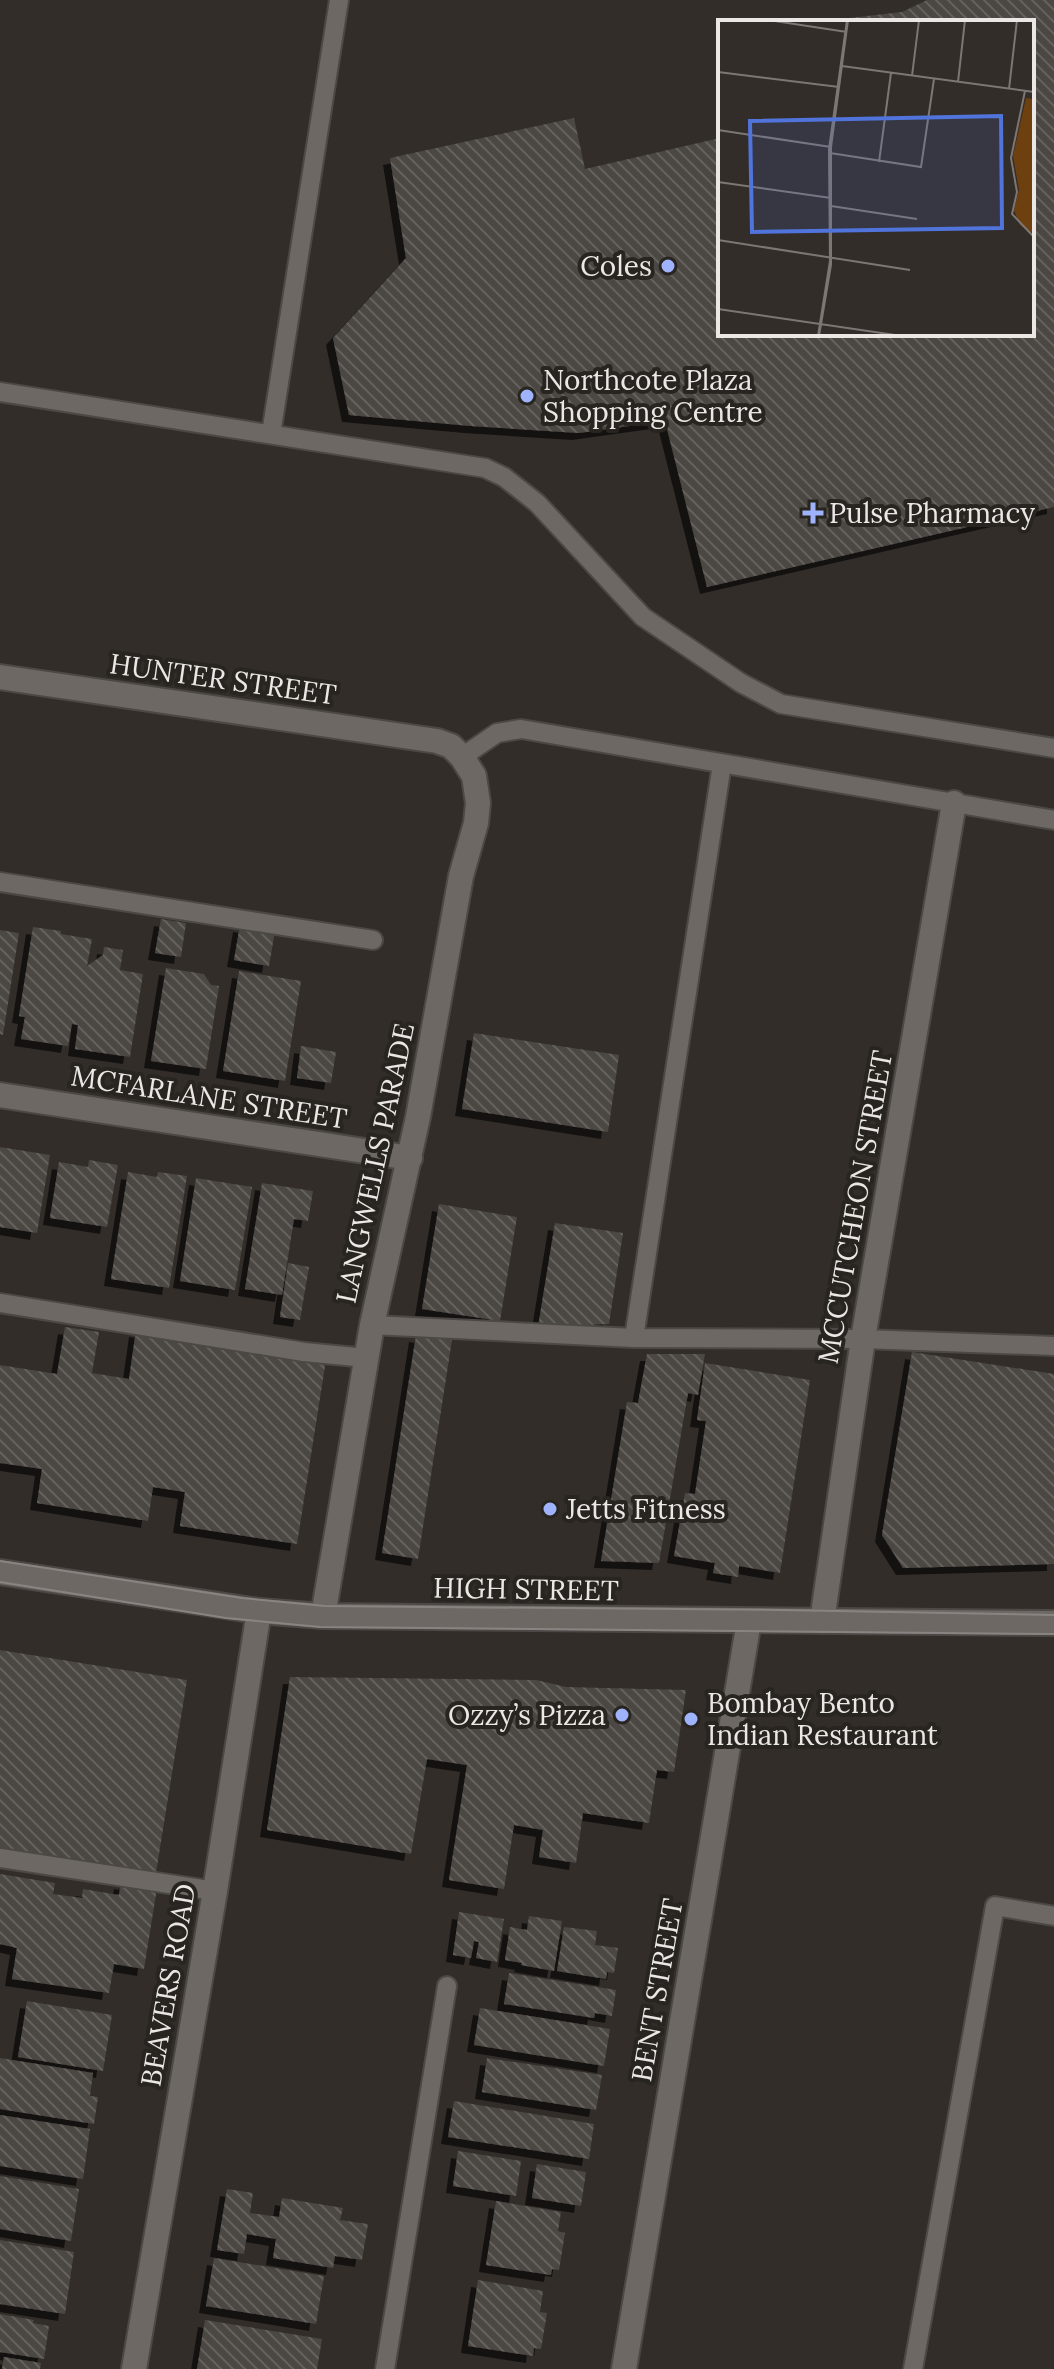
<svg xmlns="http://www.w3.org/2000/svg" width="1054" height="2369" viewBox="0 0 1054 2369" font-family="Lora,serif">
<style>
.building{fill:url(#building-back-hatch);filter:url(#shadow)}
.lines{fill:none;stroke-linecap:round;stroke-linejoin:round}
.service-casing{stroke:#4c4845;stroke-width:22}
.minor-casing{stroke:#4c4845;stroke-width:28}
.secondary-casing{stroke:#4c4845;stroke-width:28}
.service{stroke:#6e6864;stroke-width:18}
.minor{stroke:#6e6864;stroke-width:24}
.secondary{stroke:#6e6864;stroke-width:24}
.tram{stroke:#898481;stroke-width:2}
.poi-dot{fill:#9fb3fd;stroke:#282420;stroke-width:3}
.labels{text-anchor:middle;stroke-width:8;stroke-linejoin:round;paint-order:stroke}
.poi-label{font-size:28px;fill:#ebe7e5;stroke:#282420;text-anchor:start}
.street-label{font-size:28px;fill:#ebe7e5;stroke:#282420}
.inset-road{fill:none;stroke:#7c7774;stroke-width:2}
.view{fill:#5074db;fill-opacity:0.15;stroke:#5074db;stroke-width:4}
.inset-edge{fill:none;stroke:#ebe7e5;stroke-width:4}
</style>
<defs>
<pattern id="building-back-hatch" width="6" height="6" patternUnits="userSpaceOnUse" patternTransform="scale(2)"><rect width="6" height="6" fill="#4b4642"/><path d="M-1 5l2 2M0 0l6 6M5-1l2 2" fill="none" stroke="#65615d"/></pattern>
<filter id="shadow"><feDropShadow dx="-7" dy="7" stdDeviation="0" flood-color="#0009"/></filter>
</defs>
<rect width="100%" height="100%" fill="#322d29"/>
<g class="building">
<polygon points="927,0 1054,0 1054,507 707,587 665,421 579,433 471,426 349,415 333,338 406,258 390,158 574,118 585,169 720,138 720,334 1032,334 1032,22 831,22 831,20 902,12"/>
<polygon points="161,919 186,923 181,957 155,953"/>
<polygon points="240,925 275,931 269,966 234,960"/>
<polygon points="33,927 61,931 61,934 92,939 87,966 103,955 104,947 123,950 120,970 143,974 130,1057 75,1049 78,1025 72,1024 68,1046 21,1039 25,1017 19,1016"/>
<polygon points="0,930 19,933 3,1035 0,1034"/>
<polygon points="166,968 204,974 211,985 219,986 206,1069 151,1061"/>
<polygon points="239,971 301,981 285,1081 223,1071"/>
<polygon points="474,1033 619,1055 608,1132 462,1109"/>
<polygon points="301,1046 336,1052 331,1083 297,1078"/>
<polygon points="0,1147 50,1155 37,1233 0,1227"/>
<polygon points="89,1160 118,1165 107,1227 50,1218 59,1162 88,1167"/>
<polygon points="128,1172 157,1177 158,1172 187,1176 169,1288 111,1279"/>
<polygon points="196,1178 252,1187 235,1290 180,1281"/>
<polygon points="262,1183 313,1191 308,1221 294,1219 282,1295 245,1289"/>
<polygon points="439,1204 517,1217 500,1321 422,1309"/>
<polygon points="555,1223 623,1233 609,1324 538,1327"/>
<polygon points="288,1263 309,1267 300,1320 280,1317"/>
<polygon points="65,1327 99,1332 92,1373 129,1379 136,1330 326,1360 297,1544 180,1526 185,1492 153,1487 148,1521 37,1503 42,1469 0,1463 0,1365 57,1374"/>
<polygon points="416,1335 452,1340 418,1559 382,1553"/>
<polygon points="912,1352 1054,1374 1054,1564 903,1568 882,1535"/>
<polygon points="647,1354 705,1354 698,1395 688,1393 659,1563 601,1561 627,1402 638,1403"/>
<polygon points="705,1363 810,1380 780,1573 739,1566 738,1577 713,1573 715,1563 674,1556 685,1493 695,1494 706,1421 697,1420"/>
<polygon points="0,1650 187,1680 155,1879 0,1854"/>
<polygon points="290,1677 536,1680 566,1687 686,1690 674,1772 657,1770 649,1823 583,1813 576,1863 539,1857 543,1830 514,1825 504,1889 449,1880 467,1765 427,1759 411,1854 267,1830"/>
<polygon points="0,1874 55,1883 53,1894 82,1898 83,1889 119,1895 121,1882 157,1888 144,1969 114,1964 109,1993 12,1979 17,1948 0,1944"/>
<polygon points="459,1912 504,1919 497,1962 476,1958 479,1942 474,1941 471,1958 453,1955"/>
<polygon points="529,1916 562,1921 554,1971 521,1965 522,1963 505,1960 510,1927 527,1930"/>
<polygon points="564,1927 597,1931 595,1945 618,1948 614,1973 607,1972 606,1979 557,1971"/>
<polygon points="509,1973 616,1990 612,2016 595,2013 594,2018 504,2004"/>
<polygon points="27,2001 112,2015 103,2071 18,2057"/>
<polygon points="480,2008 610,2029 604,2066 474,2045"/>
<polygon points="0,2058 93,2073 90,2096 98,2097 94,2124 0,2109"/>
<polygon points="487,2058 602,2075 596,2110 482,2092"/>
<polygon points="454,2101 594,2124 589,2159 448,2137"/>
<polygon points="0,2115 90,2129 83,2179 0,2166"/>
<polygon points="458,2151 521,2161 516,2196 453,2186"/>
<polygon points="537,2164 586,2172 581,2206 532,2198"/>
<polygon points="0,2176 79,2189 71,2241 0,2229"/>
<polygon points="227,2189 253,2193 250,2213 279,2217 282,2198 343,2208 340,2220 368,2224 362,2260 335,2256 333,2268 273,2258 276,2239 247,2234 244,2254 217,2250"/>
<polygon points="496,2201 561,2212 558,2231 565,2233 559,2270 552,2269 551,2275 486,2265"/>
<polygon points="0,2240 74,2252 65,2314 0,2304"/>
<polygon points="214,2258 324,2276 316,2324 206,2306"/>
<polygon points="478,2280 543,2291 540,2312 547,2313 541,2349 534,2348 533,2356 468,2346"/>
<polygon points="0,2314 34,2320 33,2323 49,2326 44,2359 0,2352"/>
<polygon points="205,2320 322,2339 317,2369 197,2369"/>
<polygon points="4,2357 41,2363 40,2369 2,2369"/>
</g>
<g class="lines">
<g class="service-casing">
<g id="service">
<polyline points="0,392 485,468 504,477 537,503 643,617 741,683 781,704 1054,748"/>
<polyline points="271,434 339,0"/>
<polyline points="462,757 497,733 521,729 1054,820"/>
<polyline points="0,882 373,940"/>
<polyline points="0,1303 304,1352 366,1358"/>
<polyline points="372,1325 634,1338 863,1339 1054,1346"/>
<polyline points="634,1338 722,764"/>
<polyline points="0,1858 215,1891"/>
<polyline points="385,2369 447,1986"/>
<polyline points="913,2369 995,1906 1054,1916"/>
</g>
</g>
<g class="minor-casing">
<g id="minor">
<polyline points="0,677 437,741 451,746 462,757 474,776 478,803 476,823 461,876 418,1117 372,1325 323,1616"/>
<polyline points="0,1095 410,1158"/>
<polyline points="822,1621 863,1339 954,803"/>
<polyline points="134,2369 215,1891 259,1611"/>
<polyline points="624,2369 749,1621"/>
</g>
</g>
<g class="secondary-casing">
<polyline id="secondary" points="0,1572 259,1611 323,1616 1054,1623"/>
</g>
<use href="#service" class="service"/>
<use href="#minor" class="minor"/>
<use href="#secondary" class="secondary"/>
<g class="tram">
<polyline points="0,1561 242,1598 325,1606 780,1610 1054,1615"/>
<polyline points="0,1582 226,1618 320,1627 1054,1634"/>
</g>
</g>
<g class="poi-dot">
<circle cx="668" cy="266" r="8"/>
<circle cx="527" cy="396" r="8"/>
<path d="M809 501h8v8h8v8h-8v8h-8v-8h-8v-8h8z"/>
<circle cx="550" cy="1509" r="8"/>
<circle cx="622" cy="1715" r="8"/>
<circle cx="691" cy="1719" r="8"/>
</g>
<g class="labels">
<g class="poi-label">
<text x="652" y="276" text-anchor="end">Coles</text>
<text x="543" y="390">Northcote Plaza<tspan x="543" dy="32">Shopping Centre</tspan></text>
<text x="829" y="523">Pulse Pharmacy</text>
<text x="566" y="1519">Jetts Fitness</text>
<text x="707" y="1713">Bombay Bento<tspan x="707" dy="32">Indian Restaurant</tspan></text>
<text x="606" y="1725" text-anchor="end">Ozzy’s Pizza</text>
</g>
<g class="street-label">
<text transform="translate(223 679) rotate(8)" y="10">HUNTER STREET</text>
<text transform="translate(209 1097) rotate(9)" y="10">MCFARLANE STREET</text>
<text transform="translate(375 1163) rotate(-78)" y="10">LANGWELLS PARADE</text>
<text transform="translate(855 1207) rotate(-80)" y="10">MCCUTCHEON STREET</text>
<text transform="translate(526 1589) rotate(1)" y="10">HIGH STREET</text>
<text transform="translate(168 1985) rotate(-80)" y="10">BEAVERS ROAD</text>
<text transform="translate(657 1990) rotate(-80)" y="10">BENT STREET</text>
</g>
</g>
<g transform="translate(718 20)">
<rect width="316" height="316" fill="#322d29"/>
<path d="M308,78L316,79V214L302,205L296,190L301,170L295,136Z" fill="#6e4010"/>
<path d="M307,139L316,164L304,171L298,140Z" fill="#6e4010"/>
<path class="inset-road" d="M50,0L129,12M124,46L316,72M0,52L121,67M194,56L201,0M240,62L247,0M291,69L299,0M307,71L293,138L299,172L294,194L316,217M0,110L113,127M112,133L203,147L216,59M161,142L173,53M0,162L113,178M113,186L199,199M0,220L192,250M0,289L184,316M100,316L112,241L111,129L129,0M101,316L113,245V127L130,0"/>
<path class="view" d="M283,96L284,208L34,212L32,101Z"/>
<rect width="316" height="316" class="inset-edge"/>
</g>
</svg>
